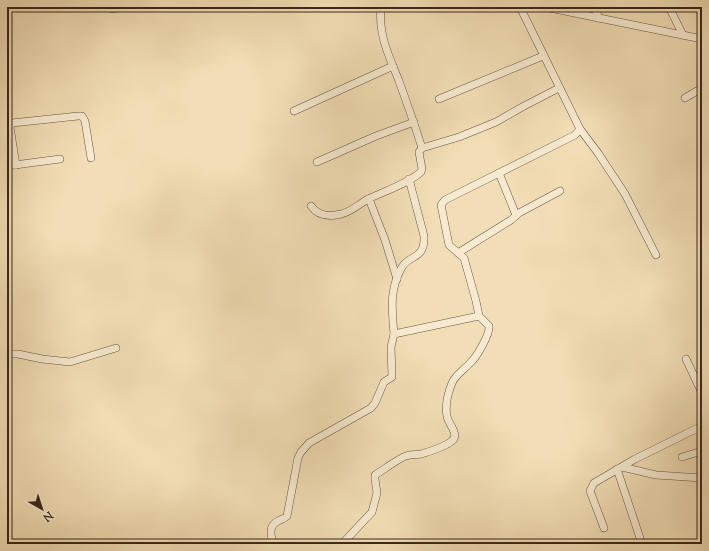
<svg xmlns="http://www.w3.org/2000/svg" width="709" height="551" viewBox="0 0 709 551" font-family="'Sorts Mill Goudy',serif">
<style>
.lines{fill:none;stroke-linecap:round;stroke-linejoin:round}
.street-casing{stroke:#685542;stroke-width:8}
.street{stroke:#f7ead0;stroke-width:7}
</style>
<rect width="100%" height="100%" fill="#f2deb6"/>
<filter id="stains"><feTurbulence type="fractalNoise" baseFrequency=".005" numOctaves="4"/><feColorMatrix values="0 0 0 0 .2 0 0 0 0 .09 0 0 0 0 .02 0 0 0 .5 -.17"/></filter>
<radialGradient id="worn" r=".72"><stop offset=".6" stop-color="#630" stop-opacity="0"/><stop offset="1" stop-color="#630" stop-opacity=".3"/></radialGradient>
<g class="lines">
<g class="street-casing">
<g id="street">
<path d="M381,7C378,35 389,56 399,81C407,103 415,126 422,148"/>
<polyline points="545,7 702,39"/>
<polyline points="594,7 599,18"/>
<polyline points="669,7 683,35"/>
<polyline points="113,9 113,7"/>
<polyline points="685,98 702,88"/>
<polyline points="439,99 543,56"/>
<polyline points="294,111 393,66"/>
<polyline points="580,129 598,153 625,194 656,255"/>
<polyline points="317,162 376,136 414,122"/>
<polyline points="16,165 10,127 12,123 78,116 82,116 85,121 91,158"/>
<polyline points="7,166 60,159"/>
<polyline points="499,173 516,215"/>
<path d="M409,179L424,236C425,260 410,254 402,267C389,290 392,309 394,334L479,316"/>
<polyline points="369,199 385,240 397,279"/>
<path d="M311,206C318,216 329,217 341,214C351,212 359,204 368,199C385,191 407,184 421,172L422,169L419,152L422,148L459,137L496,122L524,106L559,88"/>
<polyline points="458,253 511,220 519,213 560,191"/>
<polyline points="7,354 18,354 42,359 70,362 116,348"/>
<polyline points="686,359 702,393"/>
<polyline points="682,457 702,451"/>
<polyline points="622,467 656,475 702,478"/>
<polyline points="617,469 642,544"/>
<polyline points="604,528 590,491 594,483 635,459 702,426"/>
<path d="M273,544C271,535 268,526 278,521C282,519 284,519 287,516L298,458L301,452L309,443L371,408L375,403L384,382L392,377L391,347L394,334"/>
<path d="M342,544L372,512L377,493L375,479V475C382,471 399,458 406,456C411,454 416,455 421,454C429,452 446,446 452,441C460,434 448,424 447,416C445,406 448,393 452,383C455,375 464,370 470,363C477,357 490,334 489,326L479,316L476,301L464,258L449,245L441,205L445,200L575,135L580,129L520,7"/>
</g>
</g>
<use href="#street" class="street"/>
</g>
<rect width="709" height="551" fill="none" stroke="#f2deb6" stroke-width="24"/>
<rect x="8" y="8" width="693" height="535" fill="none" stroke="#3a271c" stroke-width="2"/>
<rect x="12" y="12" width="685" height="527" fill="none" stroke="#3a271c"/>
<g transform="translate(42 509) rotate(141)" stroke="#f7ead0" stroke-width="3" paint-order="stroke">
<path d="M0-3L7 15L0 10L-7 15Z" fill="#3a271c"/>
<text y="-6" font-size="11" font-weight="bold" text-anchor="middle" fill="#3a271c">N</text>
</g>
<rect width="100%" height="100%" filter="url(#stains)"/>
<rect width="100%" height="100%" fill="url(#worn)"/>
</svg>
